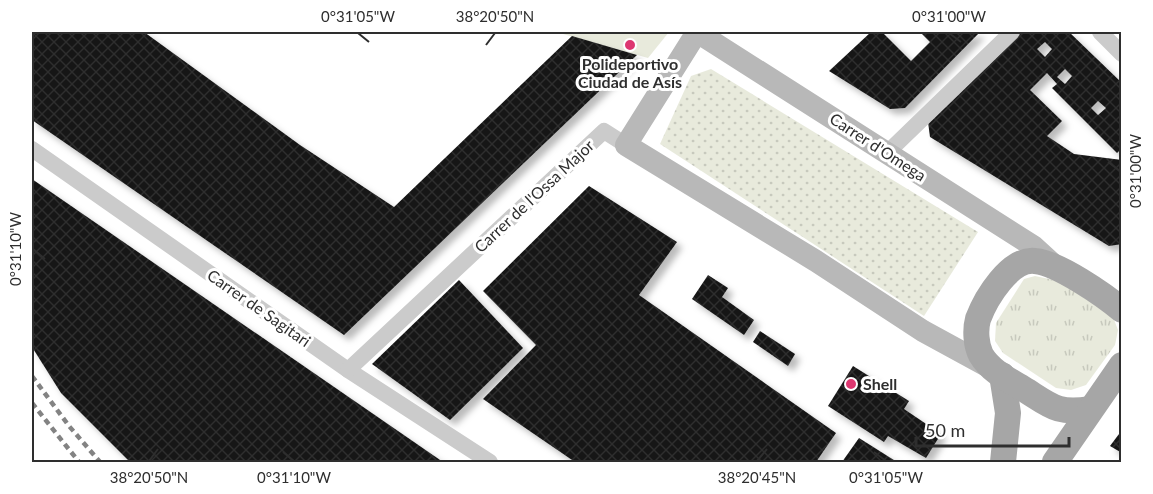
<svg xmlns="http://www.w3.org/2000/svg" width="1153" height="494" viewBox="0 0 1153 494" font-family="Lato,sans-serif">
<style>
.grass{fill:url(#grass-tufts)}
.park{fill:url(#park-dots)}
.pitch{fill:#e8eadc}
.building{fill:url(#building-cross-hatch);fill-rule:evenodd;filter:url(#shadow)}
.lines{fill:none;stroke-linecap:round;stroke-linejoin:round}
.street{stroke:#cbcbcb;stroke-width:16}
.secondary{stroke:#b8b8b8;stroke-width:22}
.primary{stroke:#a6a6a6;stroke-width:26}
.rail{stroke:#838383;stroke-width:4.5;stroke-dasharray:6 4.5;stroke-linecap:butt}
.ticks{fill:none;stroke:#2e2e2e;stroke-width:2}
.poi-dot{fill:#dd3770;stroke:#fff;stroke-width:2}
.labels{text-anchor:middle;stroke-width:6;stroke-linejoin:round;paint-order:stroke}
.poi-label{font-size:16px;font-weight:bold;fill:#2e2e2e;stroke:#fff}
.street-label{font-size:16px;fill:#2e2e2e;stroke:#fff}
.neatline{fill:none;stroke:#2e2e2e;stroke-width:2}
.ticks-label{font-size:15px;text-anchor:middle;fill:#2e2e2e}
</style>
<defs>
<pattern id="grass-tufts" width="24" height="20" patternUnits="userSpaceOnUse" patternTransform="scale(1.5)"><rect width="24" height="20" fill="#e8eadc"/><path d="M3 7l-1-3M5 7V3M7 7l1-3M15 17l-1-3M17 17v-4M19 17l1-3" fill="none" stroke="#c7c9bd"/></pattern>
<pattern id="park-dots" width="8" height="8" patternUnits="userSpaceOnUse" patternTransform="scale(1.5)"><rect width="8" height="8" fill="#e8eadc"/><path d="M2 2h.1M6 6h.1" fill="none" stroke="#c7c9bd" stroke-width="1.8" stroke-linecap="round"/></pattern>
<pattern id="building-cross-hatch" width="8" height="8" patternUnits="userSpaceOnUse" patternTransform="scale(1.5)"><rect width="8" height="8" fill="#151515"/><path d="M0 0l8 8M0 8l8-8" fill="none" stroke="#2f2f2f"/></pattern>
<filter id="shadow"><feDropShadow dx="5.5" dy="5.5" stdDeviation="3" flood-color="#0004"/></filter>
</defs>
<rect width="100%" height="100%" fill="#fff"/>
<polygon class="grass" points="1035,276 1059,281 1113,317 1118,330 1115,345 1086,385 1071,390 1056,388 1003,353 995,341 996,323 1024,279"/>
<polygon class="park" points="711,69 978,232 924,316 660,144 691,76"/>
<polygon class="pitch" points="556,32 669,32 648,58"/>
<g class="building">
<polygon points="32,32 144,32 300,145 394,207 572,36 637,55 344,335 32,120"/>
<polygon points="871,32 882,32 911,61 930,42 920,32 980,32 905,108 890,109 829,71"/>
<path d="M1020,32H1069L1122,83V148L1117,153L1052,88L1057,84L1047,73L1030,90L1062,121L1047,136L1074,154L1122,160V244L1109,246L930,137L928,122ZM1045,42L1052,49L1045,57L1037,49ZM1065,69L1072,76L1065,84L1057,77ZM1098,101L1106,108L1098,115L1091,108Z"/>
<polygon points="32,179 443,462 130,462 61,393 32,347"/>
<polygon points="589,186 677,242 639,295 836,433 816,462 575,462 483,399 536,345 483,291"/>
<polygon points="708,275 728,288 722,297 754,320 744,335 692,299"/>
<polygon points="459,280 523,348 450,420 372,364"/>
<polygon points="760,331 795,354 788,366 753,342"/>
<polygon points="853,366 909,401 904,409 941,434 926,458 888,436 884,442 828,406"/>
<polygon points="1122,430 1122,453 1110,446"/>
<polygon points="859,438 897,462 842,462"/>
</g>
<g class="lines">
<g class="street">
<polyline points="1100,32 1122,54"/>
<polyline points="32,149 348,370 490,462"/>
<polyline points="887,153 1012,32"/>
<polyline points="348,370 604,131 626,145"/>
</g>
<g class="secondary">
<polyline points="697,32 626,145 816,261 923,331 989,367"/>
<polyline points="697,32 1033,246 1055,266"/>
</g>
<g class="primary">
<polyline points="1002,375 1008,413 1003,462"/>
<path d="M1090,409C1059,414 1052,407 1027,391C1011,381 991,372 981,355C976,345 975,330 978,319C986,298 1010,258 1035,261C1058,263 1104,295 1122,310"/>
<polyline points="1055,462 1122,365"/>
</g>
<g class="rail">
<polyline points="32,376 69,426 100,462"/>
<polyline points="32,403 79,462"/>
</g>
</g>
<path class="ticks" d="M358,33L369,42M949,33L961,42M486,45L495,33M1108,162L1120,171M33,249L45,259M283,452L294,461M874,452L886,461M149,461L158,449M757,461L767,449"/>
<g class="poi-dot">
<circle cx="630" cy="45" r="6"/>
<circle cx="851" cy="384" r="6"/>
</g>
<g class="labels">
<g class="poi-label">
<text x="630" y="70">Polideportivo<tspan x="630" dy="18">Ciudad de Asís</tspan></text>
<text x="863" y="390" text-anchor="start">Shell</text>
</g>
<g class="street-label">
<text transform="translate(878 147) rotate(33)" y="6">Carrer d'Omega</text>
<text transform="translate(534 196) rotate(-43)" y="6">Carrer de l'Ossa Major</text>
<text transform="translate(259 308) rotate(35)" y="6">Carrer de Sagitari</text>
</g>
</g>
<rect width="1153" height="494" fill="none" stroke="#ffffff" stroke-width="66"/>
<path d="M916 437v9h153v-9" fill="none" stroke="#2e2e2e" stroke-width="3"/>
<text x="925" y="437" font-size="18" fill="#2e2e2e" stroke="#ffffff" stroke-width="4.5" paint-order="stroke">50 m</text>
<rect x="33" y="33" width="1087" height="428" class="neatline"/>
<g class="ticks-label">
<text x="358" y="22">0°31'05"W</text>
<text x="495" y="22">38°20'50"N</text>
<text x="949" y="22">0°31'00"W</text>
<text transform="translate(1136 171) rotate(-90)" y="5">0°31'00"W</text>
<text transform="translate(16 249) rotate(-90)" y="5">0°31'10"W</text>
<text x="149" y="483">38°20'50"N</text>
<text x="294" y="483">0°31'10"W</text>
<text x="757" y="483">38°20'45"N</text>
<text x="886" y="483">0°31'05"W</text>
</g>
</svg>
